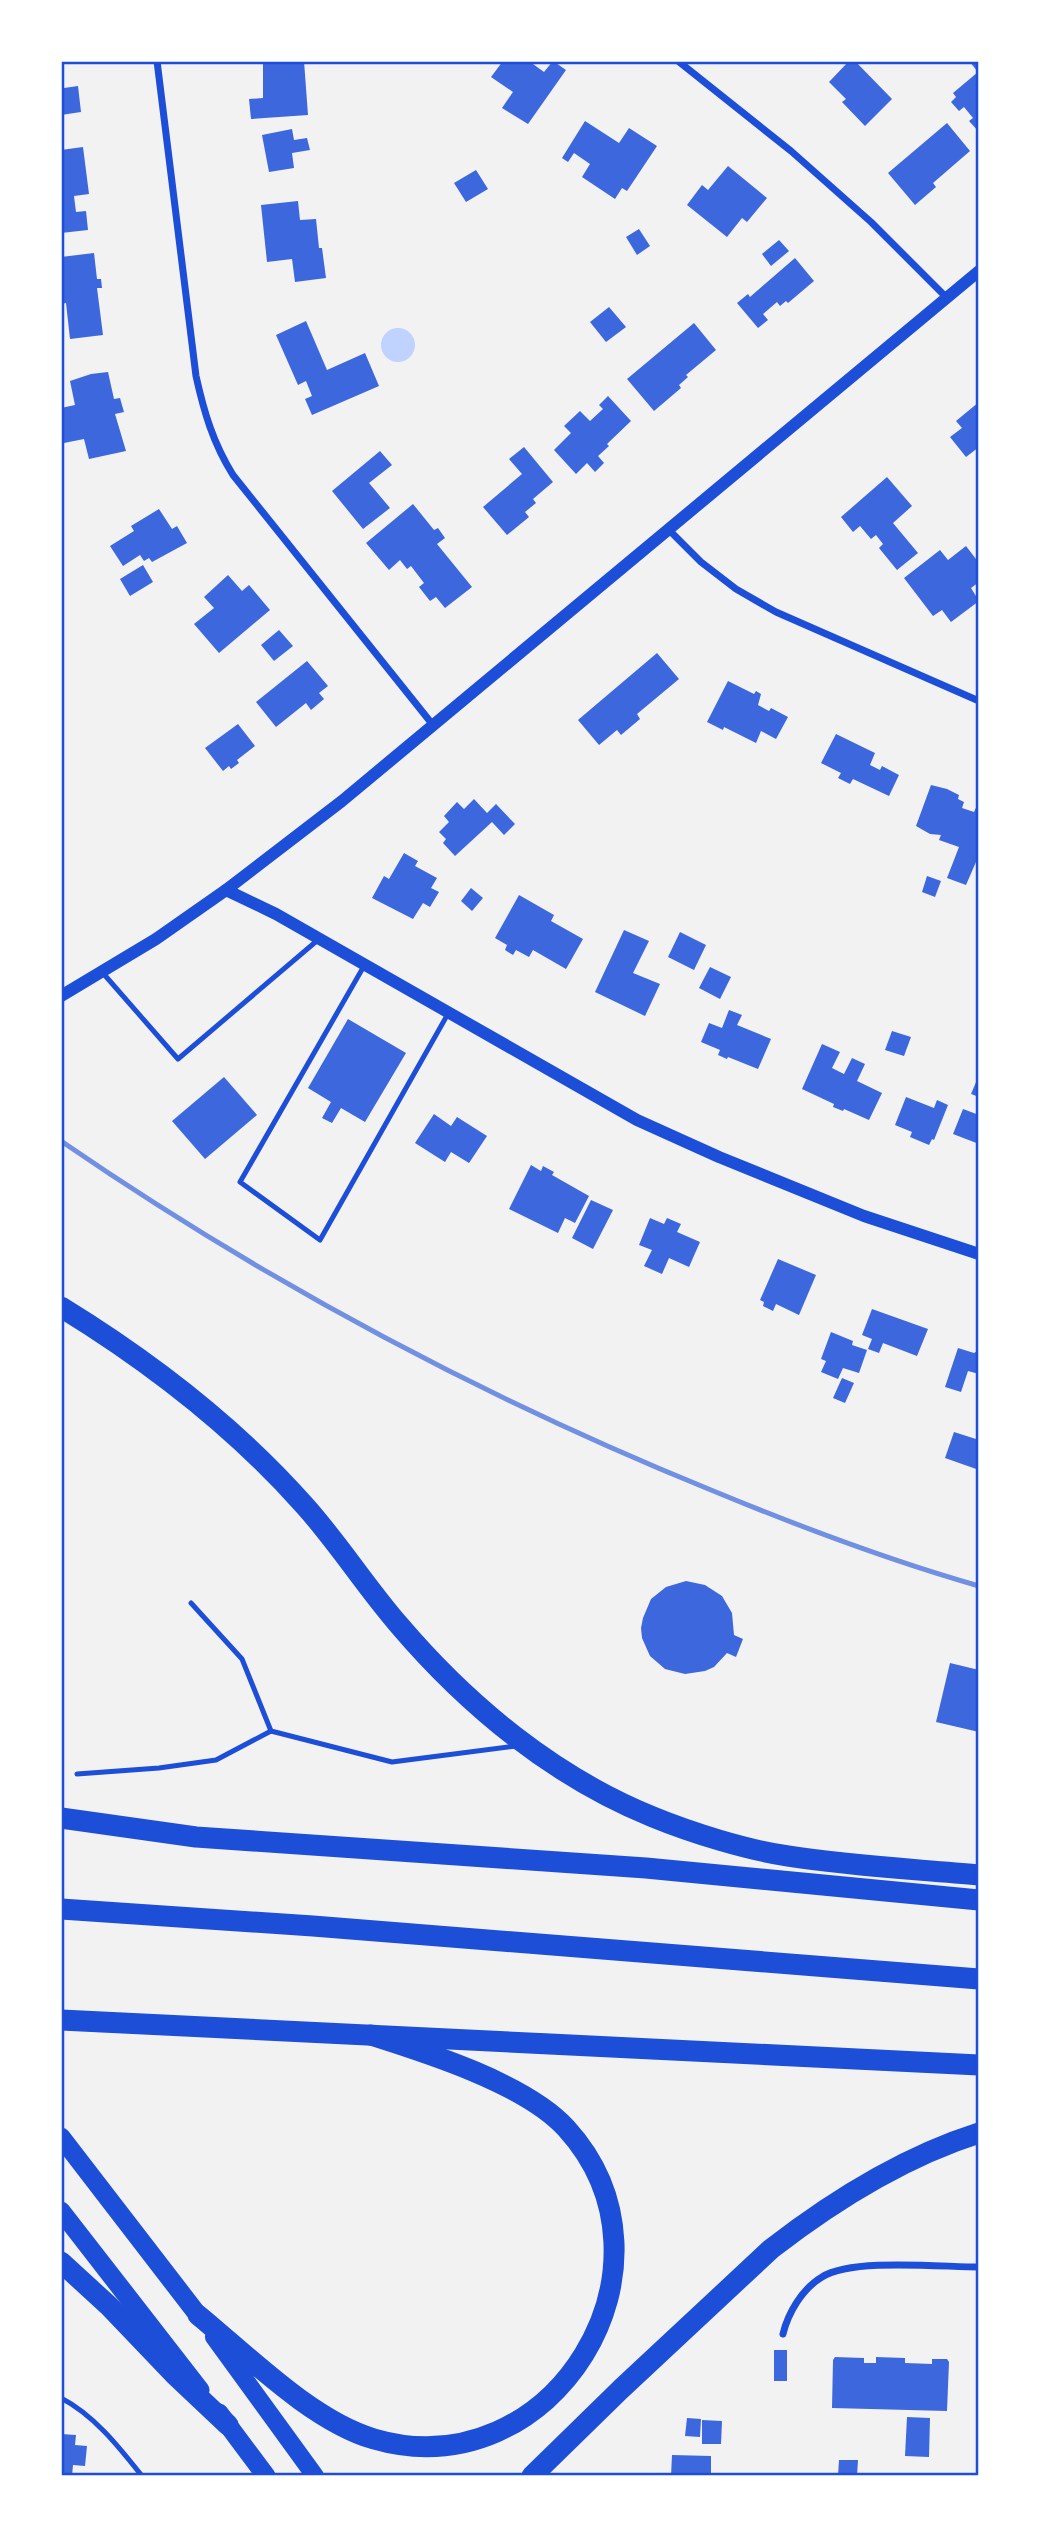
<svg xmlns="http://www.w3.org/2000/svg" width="1040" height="2537" viewBox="0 0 1040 2537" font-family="Quicksand,sans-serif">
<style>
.water{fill:#bfd3fe}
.building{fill:#3d67dc}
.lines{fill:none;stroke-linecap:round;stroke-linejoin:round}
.service{stroke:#1d4ed8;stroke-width:5}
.minor{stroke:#1d4ed8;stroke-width:7}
.tertiary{stroke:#1d4ed8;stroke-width:12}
.primary{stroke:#1d4ed8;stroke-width:18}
.trunk{stroke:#1d4ed8;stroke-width:19}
.motorway{stroke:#1d4ed8;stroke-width:21}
.rail{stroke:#7290e2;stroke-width:5}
.neatline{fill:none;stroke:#1d4ed8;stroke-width:2.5}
</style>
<rect width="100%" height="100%" fill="#f2f2f2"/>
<circle class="water" cx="398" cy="345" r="17"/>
<g class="building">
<polygon points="263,61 304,61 308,115 251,119 249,99 263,98"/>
<polygon points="503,61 535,61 533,64 544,72 553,61 566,70 528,124 502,108 513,92 491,77"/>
<polygon points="849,61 855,61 892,99 865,126 842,102 846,99 829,82"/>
<polygon points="969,61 979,61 979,132 969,121 973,118 964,107 959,111 951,102 956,97 953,93 978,72"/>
<polygon points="61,80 64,88 78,86 81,112 61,115"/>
<polygon points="585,121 619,143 629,128 657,146 627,191 622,188 615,199 582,177 590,164 574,153 568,162 562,158"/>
<polygon points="947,123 970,151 933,183 936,187 915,205 888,173"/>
<polygon points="292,129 294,140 307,138 310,150 292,153 294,168 269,172 262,135"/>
<polygon points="83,147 89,194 74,196 76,212 86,211 88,230 61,233 61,150"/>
<polygon points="728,166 767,198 747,222 742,218 727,237 687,205 702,185 708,190"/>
<polygon points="476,170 488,189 466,202 454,183"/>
<polygon points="298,201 300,220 316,219 319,248 322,248 326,278 295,282 292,259 267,262 261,205"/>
<polygon points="639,229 650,246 637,255 626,237"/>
<polygon points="779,240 789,251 771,266 762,254"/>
<polygon points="94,253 97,279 101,279 102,288 97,288 103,335 70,339 66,303 61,304 61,281 64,281 61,257"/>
<polygon points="795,258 814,281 788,303 786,301 780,306 777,302 763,314 768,320 758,328 737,303 748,294 750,297"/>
<polygon points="609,307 626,327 606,342 590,322"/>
<polygon points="306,321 327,370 365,353 379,386 312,415 305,399 312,396 306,381 298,385 276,335"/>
<polygon points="694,323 716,350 686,375 688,377 679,385 681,388 654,411 627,379"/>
<polygon points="108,372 114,399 120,398 124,412 115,414 126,451 89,459 84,439 64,443 61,430 61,408 75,405 70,381 91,374"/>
<polygon points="608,396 631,421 607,444 609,446 598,456 604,463 595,472 587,463 576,474 554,450 571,433 564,426 580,411 590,421 603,409 599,405"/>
<polygon points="979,402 979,447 966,457 950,437 962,428 956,421"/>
<polygon points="524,447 553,482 533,499 536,503 525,512 529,517 507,535 483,507 522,474 509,459"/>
<polygon points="380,451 392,465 369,483 390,508 363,529 332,491"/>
<polygon points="887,477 912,506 893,523 918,553 897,570 879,548 883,544 876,535 871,539 860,526 853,532 841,517"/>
<polygon points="413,504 434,530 438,528 445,538 437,544 472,587 445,608 436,597 430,601 419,587 424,583 411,566 407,569 400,560 389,570 366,543"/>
<polygon points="159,509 172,529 177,526 187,543 152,562 149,558 144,561 140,555 123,566 110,546 134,531 131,526"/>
<polygon points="966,546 979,563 979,582 971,588 979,601 951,622 942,610 933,616 904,578 940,550 948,560"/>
<polygon points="143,565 153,582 130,596 120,579"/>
<polygon points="228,575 242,591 249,585 270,610 219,653 194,624 214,608 204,597"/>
<polygon points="279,630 293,646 274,661 261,645"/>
<polygon points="657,653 679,679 637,714 640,719 621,735 617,730 599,745 578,720"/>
<polygon points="307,661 328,686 319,693 324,699 311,710 306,703 276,727 256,702"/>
<polygon points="728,681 754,694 756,691 761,694 758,705 769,711 771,708 788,717 776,739 761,731 756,743 724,727 723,730 707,722"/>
<polygon points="238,724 255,746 237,760 239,763 231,769 229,766 223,771 205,748"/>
<polygon points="836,734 875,753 870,765 880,770 882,766 899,775 889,796 853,779 850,784 838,778 841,773 821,763"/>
<polygon points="931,785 947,789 959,795 958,799 964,802 962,808 974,812 979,801 979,855 966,885 947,878 959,847 939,840 941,835 930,834 916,826"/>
<polygon points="474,799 487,813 496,804 515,824 504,835 492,822 455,856 443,843 446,839 439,832 449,822 444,816 457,802 464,809"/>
<polygon points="404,853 418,861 415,866 437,878 431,888 439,892 430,907 423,903 413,919 372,898 384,876 389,879"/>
<polygon points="927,876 941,881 935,897 922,892"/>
<polygon points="471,888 483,898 472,911 461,901"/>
<polygon points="519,895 554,915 551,921 583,939 566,969 533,950 529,957 516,950 513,955 505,950 507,945 495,938"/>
<polygon points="624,930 649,941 633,973 660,984 645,1016 595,992"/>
<polygon points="680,932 706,945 694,970 668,957"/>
<polygon points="710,967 731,977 720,999 699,988"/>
<polygon points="729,1010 742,1015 737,1025 771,1039 758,1069 728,1057 727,1059 718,1055 720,1050 701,1042 709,1023 722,1028"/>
<polygon points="348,1019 406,1053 365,1122 341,1108 332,1123 322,1118 331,1102 308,1088"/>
<polygon points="892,1031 911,1037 904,1056 885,1050"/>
<polygon points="822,1044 840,1052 832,1068 844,1074 852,1058 865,1064 857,1081 882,1093 869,1120 844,1109 843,1111 833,1107 834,1104 802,1089"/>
<polygon points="979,1075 979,1097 971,1094"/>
<polygon points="224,1077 257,1115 205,1159 172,1121"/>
<polygon points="906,1097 934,1108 937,1100 948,1105 934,1140 932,1139 929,1145 910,1137 912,1132 895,1125"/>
<polygon points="963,1109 979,1115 979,1144 953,1134"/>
<polygon points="434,1114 451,1126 457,1117 487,1136 469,1163 451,1152 445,1162 415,1143"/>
<polygon points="531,1165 541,1171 543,1166 554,1172 552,1175 589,1196 575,1223 565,1218 558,1233 509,1209"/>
<polygon points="591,1200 613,1210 593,1249 572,1238"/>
<polygon points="650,1218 664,1224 667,1218 681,1224 677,1232 700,1242 689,1267 669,1258 662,1274 644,1266 652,1250 639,1245"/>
<polygon points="778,1259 816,1275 799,1315 776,1304 773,1311 763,1306 764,1302 760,1300"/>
<polygon points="872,1309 928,1329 917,1356 883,1343 879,1353 868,1349 872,1339 862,1335"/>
<polygon points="831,1332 853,1341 852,1345 867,1350 859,1373 843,1368 838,1379 821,1372 826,1361 821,1359"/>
<polygon points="958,1348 974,1353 979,1350 979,1374 968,1371 961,1392 945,1387"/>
<polygon points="842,1378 854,1383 845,1403 833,1398"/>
<polygon points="954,1432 979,1440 979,1470 945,1458"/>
<polygon points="686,1581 705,1585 722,1596 732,1613 734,1635 743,1639 736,1657 727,1653 714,1667 705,1671 685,1674 665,1669 650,1656 642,1638 641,1628 643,1618 651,1599 666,1587"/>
<polygon points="950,1663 979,1670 979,1732 936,1722"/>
<rect x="774" y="2350" width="13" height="31"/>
<polygon points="835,2357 864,2358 864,2363 876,2363 876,2357 905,2358 905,2363 932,2364 932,2359 947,2359 949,2362 947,2411 832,2408 833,2360"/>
<polygon points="907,2417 930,2418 929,2457 905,2456"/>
<polygon points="687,2418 701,2419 700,2437 685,2436"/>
<polygon points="702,2420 722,2421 721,2444 702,2444"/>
<polygon points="61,2434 76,2435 75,2445 87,2446 85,2466 73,2465 72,2476 61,2476"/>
<polygon points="672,2455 711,2456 711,2476 671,2476"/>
<polygon points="839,2460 858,2460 857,2476 838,2476"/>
</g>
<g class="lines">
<g class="service">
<polyline points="364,966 240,1182 320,1240 449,1012"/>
<polyline points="102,972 178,1059 319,939"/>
<polyline points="191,1603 242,1659 271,1731 392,1762 516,1746"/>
<polyline points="77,1774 159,1768 216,1760 271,1731"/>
<path d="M61,2398C94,2415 119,2447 142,2476"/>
</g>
<g class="minor">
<path d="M157,61L196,376C204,412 213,443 233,475L433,725"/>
<polyline points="678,61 791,151 871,222 947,298"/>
<polyline points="669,530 701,562 736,589 776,612 979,701"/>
<path d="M783,2334C788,2313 802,2289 822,2277C852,2258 941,2267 979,2267"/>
</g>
<g class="tertiary">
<polyline points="226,890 276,914 637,1120 719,1157 864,1216 979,1254"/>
<polyline points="61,996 156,939 226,890 342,801 979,271"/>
</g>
<polyline class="primary" points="214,2337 315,2476"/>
<g class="trunk">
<polyline points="61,2137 198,2315"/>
<polyline points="61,2211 200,2390"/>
<polyline points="219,2413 266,2476"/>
</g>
<g class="motorway">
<path d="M61,1307C149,1361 236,1428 305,1506C339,1544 366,1587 399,1625C468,1706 554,1777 653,1817C692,1833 747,1850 788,1856C851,1866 915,1869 979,1875"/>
<polyline points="61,1818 196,1837 646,1868 979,1900"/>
<polyline points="61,1909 313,1926 979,1979"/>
<polyline points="61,2020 979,2065"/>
<polyline points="61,2262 109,2306 174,2374 228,2425"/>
<path d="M198,2315C248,2356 312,2421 374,2439C553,2491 691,2265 566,2128C526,2084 428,2053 371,2035"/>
<path d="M532,2476L621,2389L771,2249C833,2201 903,2157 979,2133"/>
</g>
<path class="rail" d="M61,1141C265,1281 482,1397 711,1490C798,1526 888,1560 979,1586"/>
</g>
<rect width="1040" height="2537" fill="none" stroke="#ffffff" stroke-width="126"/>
<rect x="63" y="63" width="914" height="2411" class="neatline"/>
</svg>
